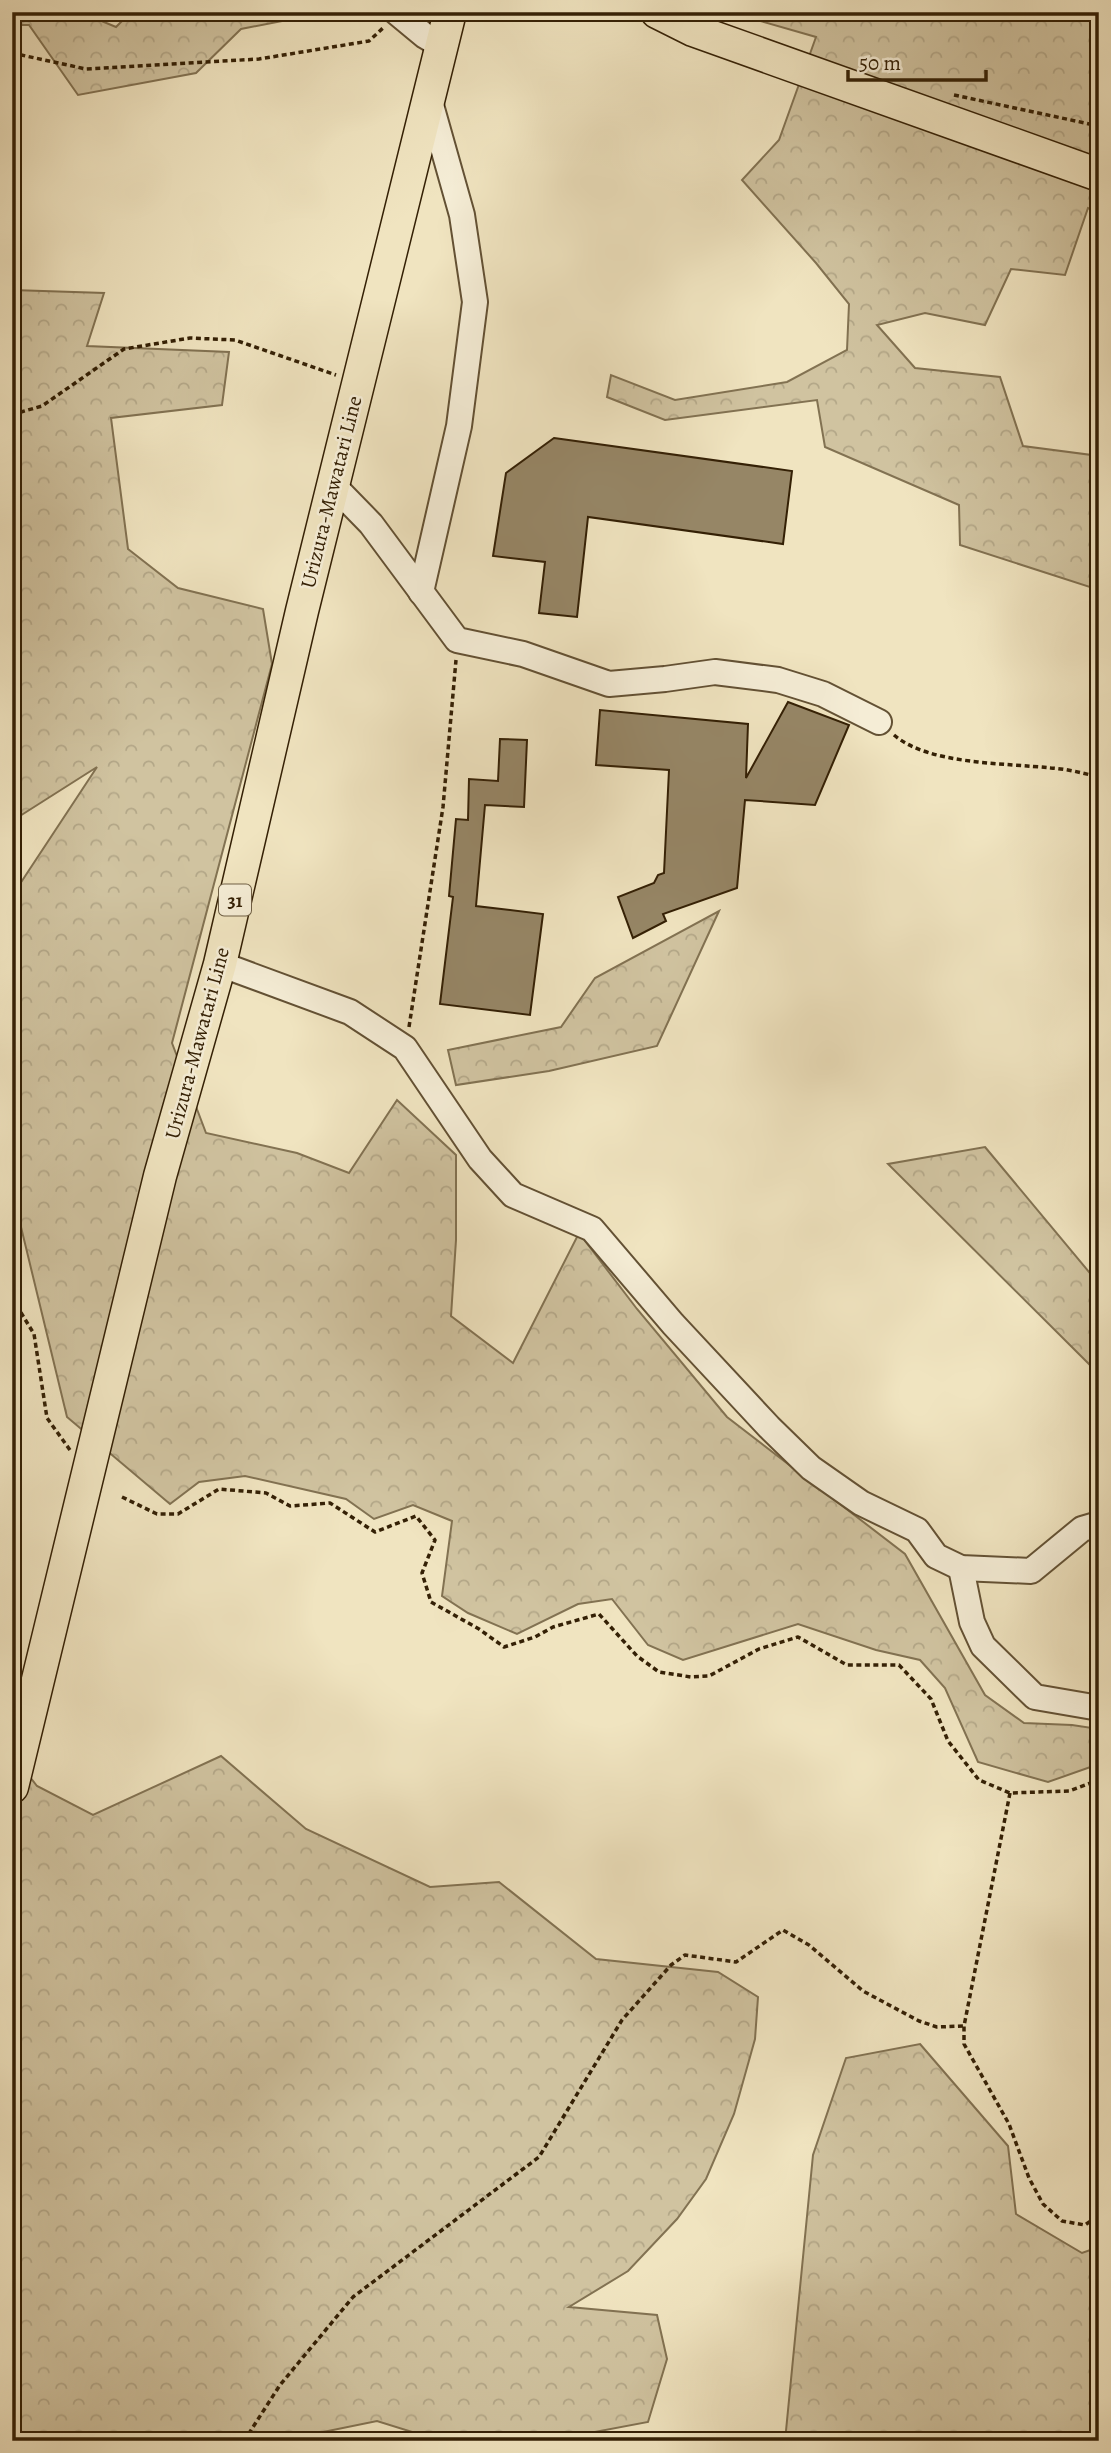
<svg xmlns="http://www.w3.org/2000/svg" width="1111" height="2453" viewBox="0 0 1111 2453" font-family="Alegreya,serif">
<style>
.forest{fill:url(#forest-crowns);stroke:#827252;stroke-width:2}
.building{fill:#968666;stroke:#342005;stroke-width:2}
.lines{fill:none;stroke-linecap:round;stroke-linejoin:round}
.minor-casing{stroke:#635134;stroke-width:28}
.major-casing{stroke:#342005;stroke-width:35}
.path{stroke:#342005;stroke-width:3.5;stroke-dasharray:5 3.5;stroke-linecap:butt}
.minor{stroke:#f5edd6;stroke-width:24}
.major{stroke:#f0e4c0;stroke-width:32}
.labels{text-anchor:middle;stroke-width:5;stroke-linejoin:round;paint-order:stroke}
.shield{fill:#f5edd6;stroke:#6e5e44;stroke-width:2}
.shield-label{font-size:19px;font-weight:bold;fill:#342005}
.street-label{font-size:21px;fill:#342005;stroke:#f5edd6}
</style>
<defs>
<pattern id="forest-crowns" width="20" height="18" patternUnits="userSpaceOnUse" patternTransform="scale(1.75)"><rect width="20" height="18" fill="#d0c3a0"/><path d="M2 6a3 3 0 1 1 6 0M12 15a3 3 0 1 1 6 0" fill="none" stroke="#b3a788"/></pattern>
</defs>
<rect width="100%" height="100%" fill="#f0e4c0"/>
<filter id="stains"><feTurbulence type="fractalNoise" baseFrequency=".00286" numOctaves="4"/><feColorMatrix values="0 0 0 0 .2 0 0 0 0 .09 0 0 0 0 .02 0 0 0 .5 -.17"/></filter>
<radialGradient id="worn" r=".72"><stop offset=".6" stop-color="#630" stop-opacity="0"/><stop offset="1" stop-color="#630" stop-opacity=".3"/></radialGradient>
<g class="forest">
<polygon points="12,12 80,12 116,27 131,12 307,12 308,16 241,29 196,73 78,95 29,25 12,25"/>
<polygon points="729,12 1099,12 1099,212 1088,208 1065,275 1011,269 985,325 925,313 877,325 915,368 1000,377 1023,446 1099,456 1099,590 960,545 959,505 825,447 817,400 665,420 607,397 611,375 675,400 787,382 847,350 849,304 816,263 742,180 779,140 816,37"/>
<polygon points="12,290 104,293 87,346 229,352 222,405 111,418 128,549 178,588 263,609 272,664 172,1043 206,1133 297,1153 349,1173 397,1100 456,1155 456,1240 451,1316 513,1363 579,1233 637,1309 727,1417 905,1554 985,1695 1024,1723 1072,1725 1099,1729 1099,1764 1048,1782 978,1762 945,1688 920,1660 876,1650 798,1624 683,1660 648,1645 612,1599 578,1604 517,1634 468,1613 442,1596 452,1521 413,1505 374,1519 346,1499 245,1476 199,1482 170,1504 67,1417 21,1227 12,1206 12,896 97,767 12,821"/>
<polygon points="719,911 657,1046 549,1071 456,1085 448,1050 561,1027 595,978"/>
<polygon points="985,1147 1099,1284 1099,1374 888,1164"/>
<polygon points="12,1754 37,1786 93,1815 221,1756 306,1829 430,1887 499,1882 596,1959 718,1972 758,1997 755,2039 734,2114 706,2179 677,2219 628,2271 569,2307 657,2315 667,2359 648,2422 547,2441 441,2441 377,2421 279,2441 12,2441"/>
<polygon points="920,2044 1008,2146 1016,2214 1082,2253 1099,2247 1099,2441 785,2441 813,2155 846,2058"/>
</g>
<g class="building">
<polygon points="554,438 792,471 783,544 588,517 577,617 539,613 545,562 493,556 506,473"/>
<polygon points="788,702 849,725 815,805 745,800 737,888 663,914 666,921 633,938 618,897 654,883 658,875 664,873 669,770 596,765 600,710 748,724 746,778"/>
<polygon points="500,739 527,740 524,807 485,805 476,906 543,914 530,1015 440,1004 453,897 449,896 456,819 468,820 469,779 498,781"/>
</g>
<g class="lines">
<g class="minor-casing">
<g id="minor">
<polyline points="396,12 425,36 442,46"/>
<polyline points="334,486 371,524 457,640 523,654 609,684 665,679 715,672 778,680 823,694 879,722"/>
<polyline points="421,592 459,426 475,302 462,215 429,98"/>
<polyline points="220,964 350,1012 405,1048 480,1159 513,1195 592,1229 673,1324 769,1427 811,1468 861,1503 917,1530 936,1556 961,1568 1031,1571 1082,1529 1099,1524"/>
<polyline points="961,1568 972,1622 983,1646 1035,1697 1099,1708"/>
</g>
</g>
<g class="major-casing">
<g id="major">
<polyline points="657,12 693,30 1099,175"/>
<polyline points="12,1787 160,1176 220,964 302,611 450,12"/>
</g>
</g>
<g class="path">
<polyline points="12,53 86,69 259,59 369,41 383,28"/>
<polyline points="954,95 1099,126"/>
<polyline points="12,409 21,412 42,406 124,349 190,338 235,340 336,375"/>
<path d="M894,735C929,765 1006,763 1051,768C1067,769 1083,773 1099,777"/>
<polyline points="409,1027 443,807 456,660"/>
<polyline points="12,1298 34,1334 47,1418 70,1450"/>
<polyline points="122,1497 157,1514 178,1514 219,1489 266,1493 290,1506 330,1503 375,1532 416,1516 435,1540 422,1573 431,1602 479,1629 504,1647 535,1637 553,1627 599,1614 637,1656 659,1672 691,1677 709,1676 759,1649 798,1637 847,1665 899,1665 931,1699 948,1741 979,1780 1010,1793 1069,1791 1099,1780"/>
<polyline points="1010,1793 964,2026 964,2044 1009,2124 1029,2178 1043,2204 1062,2221 1085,2225 1099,2215"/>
<polyline points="244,2441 280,2385 353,2297 539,2157 622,2020 671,1965 685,1955 736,1962 783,1930 809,1945 863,1991 919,2021 937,2027 964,2026"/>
</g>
<use href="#minor" class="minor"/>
<use href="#major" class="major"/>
</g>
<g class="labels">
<rect class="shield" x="219" y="884.5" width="32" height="31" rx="5"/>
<g class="shield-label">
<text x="235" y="907">31</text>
</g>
<g class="street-label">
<text transform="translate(331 492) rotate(-76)" y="7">Urizura-Mawatari Line</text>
<text transform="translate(197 1043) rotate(-75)" y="7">Urizura-Mawatari Line</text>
</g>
</g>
<rect width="1111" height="2453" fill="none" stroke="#f0e4c0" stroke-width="42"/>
<rect x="14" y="14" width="1083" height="2425" fill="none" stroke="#342005" stroke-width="3.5"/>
<rect x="21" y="21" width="1069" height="2411" fill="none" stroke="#342005" stroke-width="2"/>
<path d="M848 70v10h138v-10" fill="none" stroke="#342005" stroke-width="3.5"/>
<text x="859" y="70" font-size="21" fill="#342005" stroke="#f5edd6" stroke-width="5" paint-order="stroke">50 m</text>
<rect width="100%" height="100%" filter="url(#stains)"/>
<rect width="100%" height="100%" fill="url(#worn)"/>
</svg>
